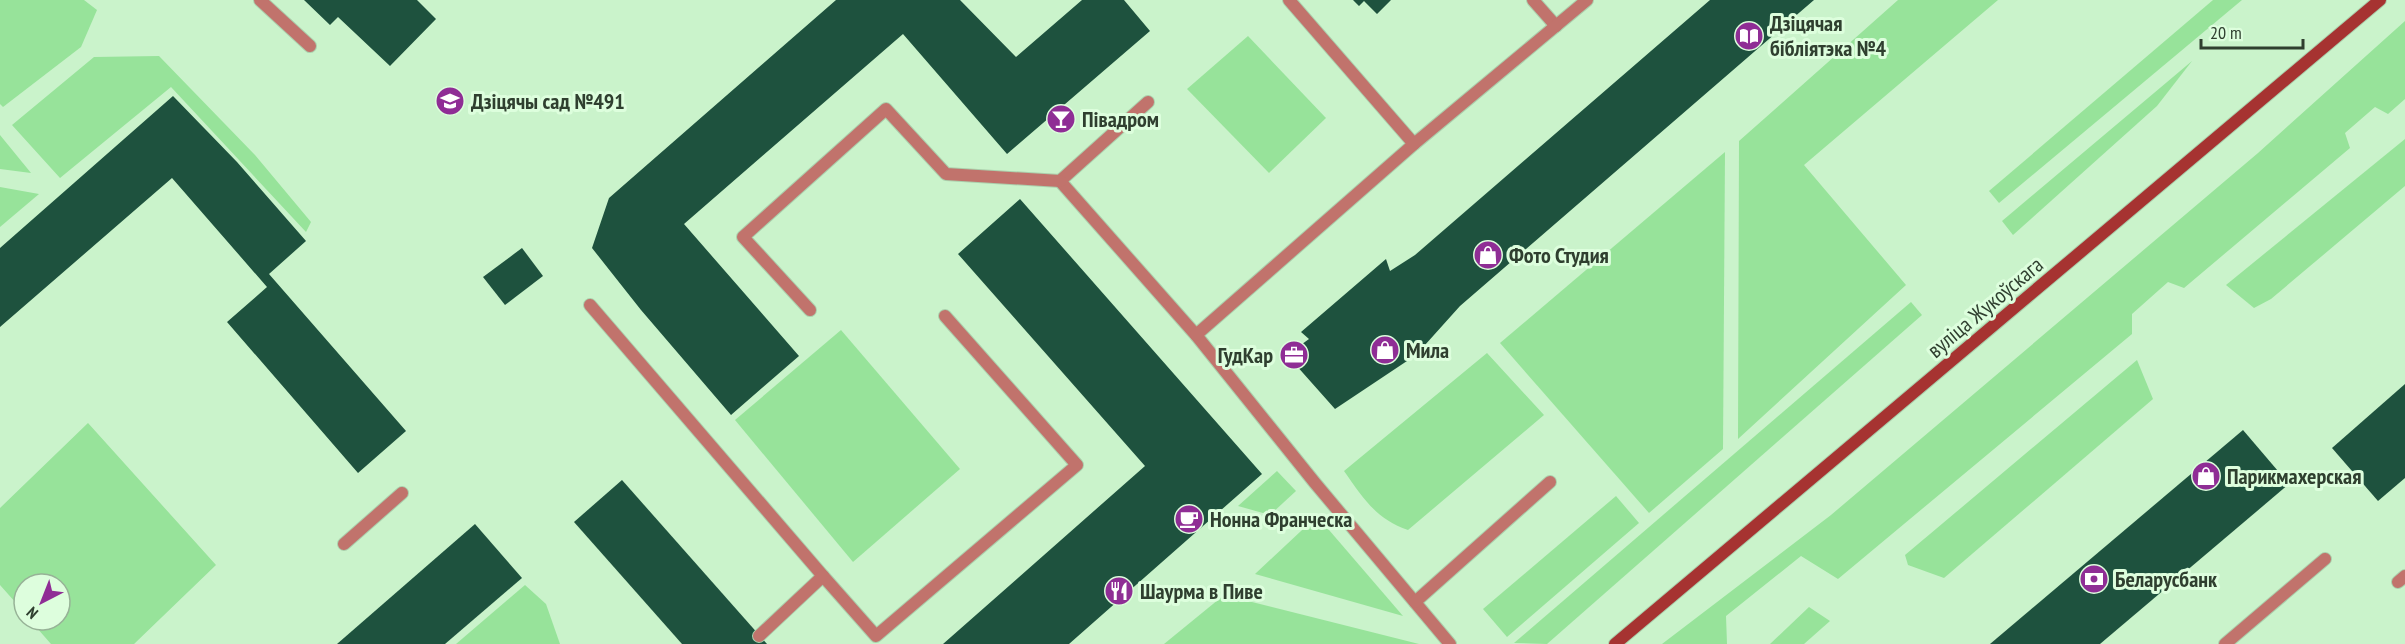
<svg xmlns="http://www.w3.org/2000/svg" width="2405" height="644" viewBox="0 0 2405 644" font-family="'PT Sans Narrow',sans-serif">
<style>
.green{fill:#97e39a}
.building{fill:#1e523e}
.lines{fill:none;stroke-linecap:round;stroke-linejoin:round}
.service-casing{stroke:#abcfac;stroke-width:14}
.secondary-casing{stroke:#abcfac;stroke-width:14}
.service{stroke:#c1736c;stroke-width:12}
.secondary{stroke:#a63331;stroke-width:12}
.labels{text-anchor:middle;stroke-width:6;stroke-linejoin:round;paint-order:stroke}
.poi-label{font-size:22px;font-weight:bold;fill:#2f3f2f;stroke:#ddfedd;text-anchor:start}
.street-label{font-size:22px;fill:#2f3f2f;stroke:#ddfedd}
</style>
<rect width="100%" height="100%" fill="#caf3cb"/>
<g class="green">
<polygon points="0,0 84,0 97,10 81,47 3,107 0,104"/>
<polygon points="1898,0 1998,0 1804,165 1906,285 1738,439 1739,141"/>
<polygon points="2213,0 2242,0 1999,203 1989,191"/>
<polygon points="2405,21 2405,99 2388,114 2375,107 2345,133 2350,148 2184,288 2168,282 2132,314 2132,334 1838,579 1801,556 1726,616 1727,644 1662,644 1831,515 2258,153"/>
<polygon points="1248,36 1326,118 1269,173 1187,89"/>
<polygon points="159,56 255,155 311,222 306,232 171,87 60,178 12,125 94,57"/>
<polygon points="2192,61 2157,106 2013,235 2002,221"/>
<polygon points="0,135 31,173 0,169"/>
<polygon points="2405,139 2405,186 2271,299 2254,308 2226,285"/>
<polygon points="1725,152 1723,449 1649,513 1500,343"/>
<polygon points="0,187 39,194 0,227"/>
<polygon points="1911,302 1922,315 1547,644 1514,643"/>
<polygon points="841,330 960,469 853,562 735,420"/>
<path d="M1487,353L1544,415L1408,530C1376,519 1363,498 1344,471Z"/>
<polygon points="2137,360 2153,399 1944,578 1908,565 1905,555"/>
<polygon points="88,423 216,565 134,644 51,644 30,620 60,620 60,584 24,584 24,612 0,585 0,508"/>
<polygon points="1277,471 1296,491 1270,515 1238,506"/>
<polygon points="1616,496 1639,523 1507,637 1483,609"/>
<polygon points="1317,516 1403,616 1255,574"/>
<polygon points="525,585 546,604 560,644 456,644"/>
<polygon points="1224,595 1419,644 1164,644"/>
<polygon points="1809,607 1830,621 1804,644 1770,644"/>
</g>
<g class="building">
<polygon points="304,0 417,0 436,19 390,66 338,17 330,25"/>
<polygon points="836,0 960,0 1016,57 1082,0 1124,0 1150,31 1007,154 903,34 684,224 799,356 731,415 641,310 592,248 609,198"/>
<polygon points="1353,0 1391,0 1377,14 1364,1 1359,6"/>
<polygon points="1710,0 1814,0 1460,306 1416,355 1335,409 1287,355 1309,339 1301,332 1386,259 1390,271 1415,255"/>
<polygon points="173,96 237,162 306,241 269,274 406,431 358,473 227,322 267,287 172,178 0,327 0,248"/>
<polygon points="1020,199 1262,474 1069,644 943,644 1145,466 958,254"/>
<polygon points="522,248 543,276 505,305 483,277"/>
<polygon points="2405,384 2405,478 2378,501 2332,448"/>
<polygon points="2243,430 2289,484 2100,644 1990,644"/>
<polygon points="622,480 767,644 682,644 574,522"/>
<polygon points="475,524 522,578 445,644 337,644"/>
</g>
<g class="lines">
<g class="service-casing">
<g id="service">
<polyline points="260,0 310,46"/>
<polyline points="1289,0 1414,144"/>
<polyline points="1533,0 1556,26"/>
<polyline points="1148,102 1060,181 1196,335 1315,483 1450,644"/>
<polyline points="590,305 823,576"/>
<polyline points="810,310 743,237 886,109 946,174 1060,181"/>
<polyline points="1196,335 1414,144 1587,0"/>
<polyline points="344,544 402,493"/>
<polyline points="2398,582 2405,576"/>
<polyline points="1415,602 1550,482"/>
<polyline points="759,636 823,576 876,636 1077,465 945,316"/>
<polyline points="2225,644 2325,559"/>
</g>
</g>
<g class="secondary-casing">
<polyline id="secondary" points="1615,644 2380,0"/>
</g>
<use href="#service" class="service"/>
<use href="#secondary" class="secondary"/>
</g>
<defs>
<g id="library-disc" transform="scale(1.5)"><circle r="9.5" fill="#8f2d95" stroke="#ddfedd"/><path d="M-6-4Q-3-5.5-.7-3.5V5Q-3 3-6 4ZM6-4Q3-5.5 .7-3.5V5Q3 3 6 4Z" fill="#fff"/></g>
<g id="school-disc" transform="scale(1.5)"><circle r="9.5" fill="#8f2d95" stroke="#ddfedd"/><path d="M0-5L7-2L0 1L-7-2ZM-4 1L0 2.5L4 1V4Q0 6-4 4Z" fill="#fff"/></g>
<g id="bar-disc" transform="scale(1.5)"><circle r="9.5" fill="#8f2d95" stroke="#ddfedd"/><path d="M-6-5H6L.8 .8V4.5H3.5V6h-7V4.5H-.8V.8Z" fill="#fff"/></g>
<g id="shop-disc" transform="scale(1.5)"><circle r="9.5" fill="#8f2d95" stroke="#ddfedd"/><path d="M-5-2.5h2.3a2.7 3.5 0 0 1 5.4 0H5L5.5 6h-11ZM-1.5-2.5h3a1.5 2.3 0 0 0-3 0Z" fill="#fff"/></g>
<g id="office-disc" transform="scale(1.5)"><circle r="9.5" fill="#8f2d95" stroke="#ddfedd"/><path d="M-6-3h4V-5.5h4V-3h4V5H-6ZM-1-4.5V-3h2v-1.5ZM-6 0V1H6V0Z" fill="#fff"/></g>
<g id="cafe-disc" transform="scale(1.5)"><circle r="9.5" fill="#8f2d95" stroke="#ddfedd"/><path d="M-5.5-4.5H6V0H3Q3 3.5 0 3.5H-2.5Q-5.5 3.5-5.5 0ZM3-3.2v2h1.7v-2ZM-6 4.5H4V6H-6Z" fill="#fff"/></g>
<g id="bank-disc" transform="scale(1.5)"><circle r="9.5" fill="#8f2d95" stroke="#ddfedd"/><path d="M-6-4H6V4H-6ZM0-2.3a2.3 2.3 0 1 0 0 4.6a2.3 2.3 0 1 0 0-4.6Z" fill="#fff"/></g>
<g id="restaurant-disc" transform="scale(1.5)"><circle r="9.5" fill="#8f2d95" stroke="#ddfedd"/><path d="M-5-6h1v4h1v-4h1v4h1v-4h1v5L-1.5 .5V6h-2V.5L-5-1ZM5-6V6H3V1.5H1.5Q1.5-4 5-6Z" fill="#fff"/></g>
</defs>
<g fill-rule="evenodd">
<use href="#library-disc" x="1749" y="36"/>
<use href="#school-disc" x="450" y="101"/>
<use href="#bar-disc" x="1061" y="119"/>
<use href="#shop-disc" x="1488" y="255"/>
<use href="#shop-disc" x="1385" y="350"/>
<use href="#office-disc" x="1294" y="355"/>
<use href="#shop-disc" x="2206" y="476"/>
<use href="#cafe-disc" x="1189" y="519"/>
<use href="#bank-disc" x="2094" y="579"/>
<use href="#restaurant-disc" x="1119" y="591"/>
</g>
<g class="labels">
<g class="poi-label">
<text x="1770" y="31">Дзіцячая<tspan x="1770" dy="25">бібліятэка №4</tspan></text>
<text x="471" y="109">Дзіцячы сад №491</text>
<text x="1082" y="127">Пiвадром</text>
<text x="1509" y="263">Фото Студия</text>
<text x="1406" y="358">Мила</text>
<text x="1273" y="363" text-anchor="end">ГудКар</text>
<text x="2227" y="484">Парикмахерская</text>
<text x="1210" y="527">Нонна Франческа</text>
<text x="2115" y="587">Беларусбанк</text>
<text x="1140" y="599">Шаурма в Пиве</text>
</g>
<g class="street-label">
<text transform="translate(1985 307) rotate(-40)" y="8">вуліца Жукоўскага</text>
</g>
</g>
<g transform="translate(42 602) rotate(222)"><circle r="28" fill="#ddfedd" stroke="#97b297" stroke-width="1.5"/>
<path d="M0-4.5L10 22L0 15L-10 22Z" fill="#8f2d95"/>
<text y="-9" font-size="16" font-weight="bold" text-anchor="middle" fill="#2f3f2f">N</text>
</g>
<path d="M2201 39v9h102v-9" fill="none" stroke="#2f3f2f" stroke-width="3"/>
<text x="2210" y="39" font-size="18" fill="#2f3f2f" stroke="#ddfedd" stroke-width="4.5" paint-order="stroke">20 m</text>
</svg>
